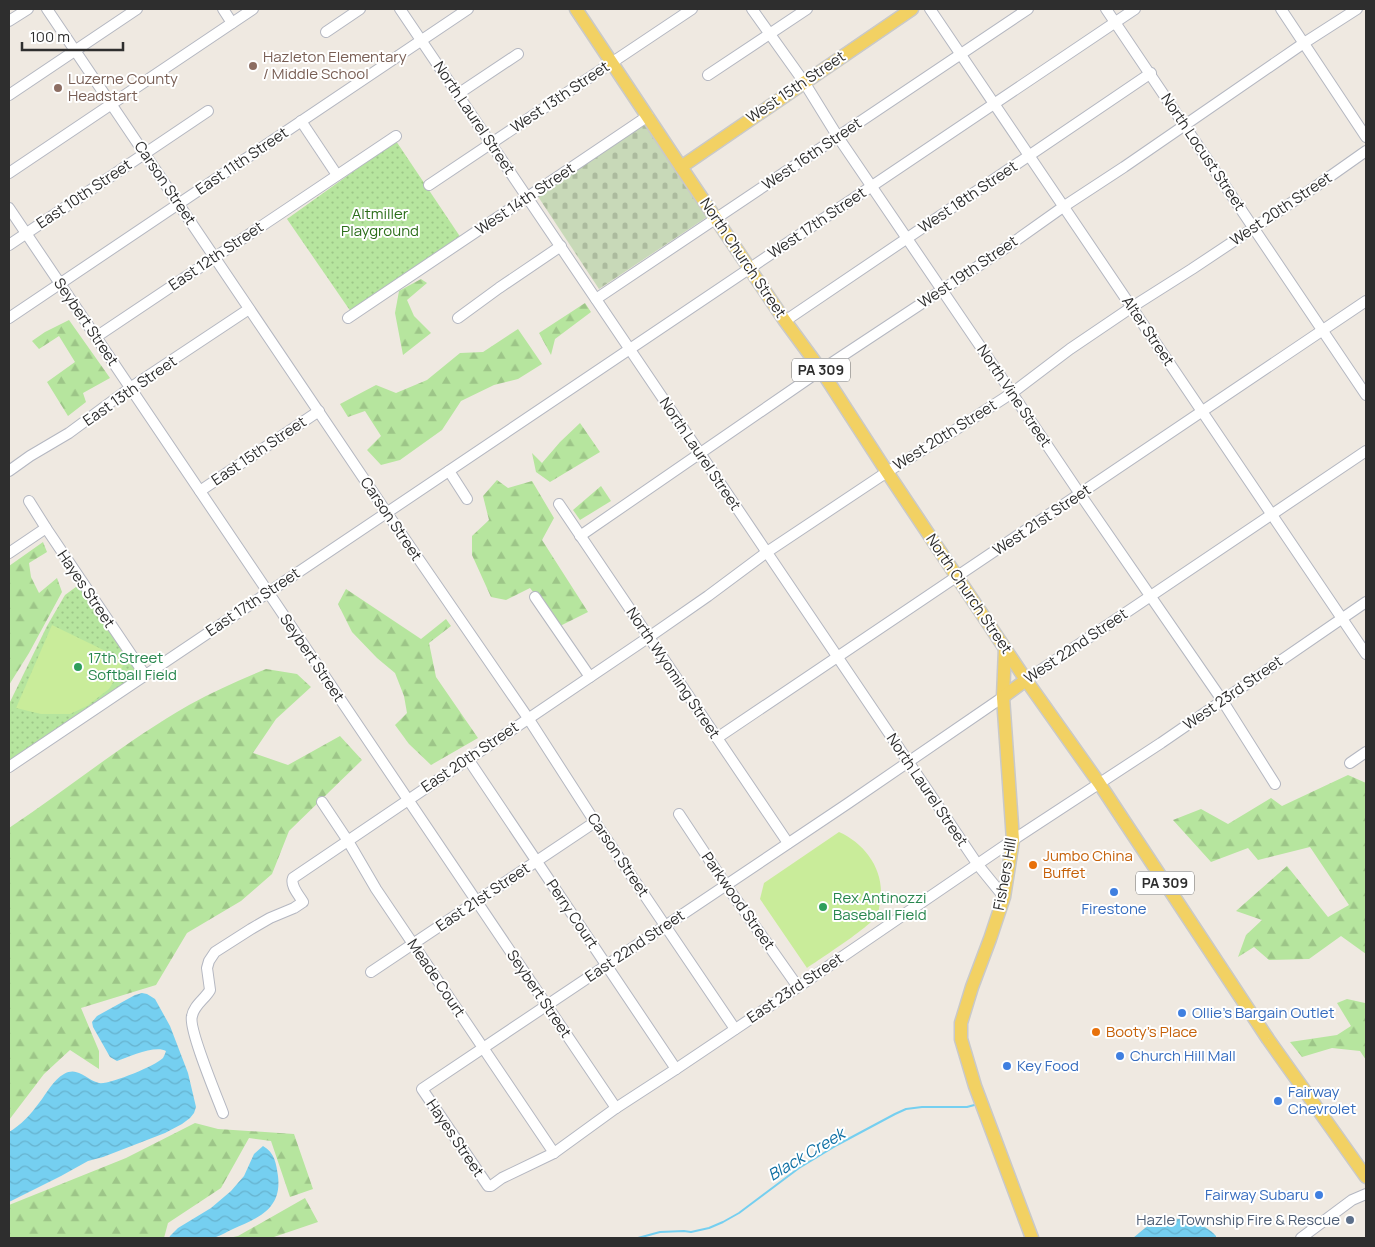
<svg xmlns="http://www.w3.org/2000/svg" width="1375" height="1247" viewBox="0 0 1375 1247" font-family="Manrope,sans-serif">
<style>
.forest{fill:url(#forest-firs)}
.cemetery{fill:url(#cemetery-stones)}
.park{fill:url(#park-dots)}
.pitch{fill:#c9ec9a}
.water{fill:url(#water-waves)}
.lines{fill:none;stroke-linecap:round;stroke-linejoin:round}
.stream{stroke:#75cff0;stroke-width:2}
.minor-casing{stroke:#b4b7c1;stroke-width:12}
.major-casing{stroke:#c9c9c9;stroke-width:15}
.minor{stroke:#fff;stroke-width:10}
.major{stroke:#f2d163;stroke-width:12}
.education-dot{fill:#8d6e63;stroke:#fff;stroke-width:2}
.leisure-dot{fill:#2e9e5b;stroke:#fff;stroke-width:2}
.food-dot{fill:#e8710a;stroke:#fff;stroke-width:2}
.shop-dot{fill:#3f7fe0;stroke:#fff;stroke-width:2}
.service-dot{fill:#5c6f8a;stroke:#fff;stroke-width:2}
.labels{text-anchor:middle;stroke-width:4;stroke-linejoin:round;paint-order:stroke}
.shield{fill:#fff;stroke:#6d6d6d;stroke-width:1}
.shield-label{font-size:14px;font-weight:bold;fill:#2e2e2e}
.education-label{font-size:15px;fill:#785e54;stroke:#fff;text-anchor:start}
.street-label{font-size:15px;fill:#2e2e2e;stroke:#fff}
.park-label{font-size:15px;fill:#2c6e1b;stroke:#fff}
.leisure-label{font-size:15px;fill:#27864d;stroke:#fff;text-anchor:start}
.food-label{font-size:15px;fill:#c56008;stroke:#fff;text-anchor:start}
.shop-label{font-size:15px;fill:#366cbe;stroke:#fff;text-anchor:start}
.service-label{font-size:15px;fill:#4e5e75;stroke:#fff;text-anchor:end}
.water-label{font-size:16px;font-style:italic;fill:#0d6fa3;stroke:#fff}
</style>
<defs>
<pattern id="forest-firs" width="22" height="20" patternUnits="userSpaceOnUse" patternTransform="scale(1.25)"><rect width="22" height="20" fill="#b6e59e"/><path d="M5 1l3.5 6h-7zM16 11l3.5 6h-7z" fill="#9dc588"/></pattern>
<pattern id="cemetery-stones" width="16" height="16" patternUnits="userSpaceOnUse" patternTransform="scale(1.25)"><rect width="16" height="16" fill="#c8d9b8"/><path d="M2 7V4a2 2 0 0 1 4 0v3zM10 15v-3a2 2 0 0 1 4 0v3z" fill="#acbb9e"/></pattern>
<pattern id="park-dots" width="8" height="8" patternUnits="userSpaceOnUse" patternTransform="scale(1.25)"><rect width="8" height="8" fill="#b6e59e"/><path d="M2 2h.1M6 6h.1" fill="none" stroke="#9dc588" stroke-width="1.8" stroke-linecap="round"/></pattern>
<pattern id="water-waves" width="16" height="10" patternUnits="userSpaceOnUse" patternTransform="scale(1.25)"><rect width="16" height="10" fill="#75cff0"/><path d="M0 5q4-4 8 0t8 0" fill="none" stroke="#66b2ce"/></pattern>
</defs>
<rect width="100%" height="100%" fill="#efe9e1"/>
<g class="forest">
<polygon points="421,279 427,283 407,300 414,316 431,333 403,355 395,313 399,291"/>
<polygon points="585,303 591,312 555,339 551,355 539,333"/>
<polygon points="69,320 110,378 83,393 86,402 68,416 47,382 75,362 59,336 39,349 32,341 45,332"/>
<polygon points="518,329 542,364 518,379 494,385 461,401 442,430 400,460 381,465 367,450 381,436 365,411 348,417 340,404 376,385 396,393 427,380 460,353 483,352"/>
<polygon points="580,423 600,452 550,482 536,472 532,453 542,463 560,442"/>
<polygon points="497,480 508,488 532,481 554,518 542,540 588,612 560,626 530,588 506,600 491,597 472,555 472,536 489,520 483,496"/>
<polygon points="601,486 611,501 580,520 573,510"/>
<polygon points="43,542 47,552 29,563 31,577 39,593 57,578 62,592 29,653 9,685 9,566"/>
<polygon points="346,589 421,639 446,619 451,626 429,643 436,677 478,738 431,765 409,744 395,725 407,713 404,696 395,673 377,658 352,632 338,604"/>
<path d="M266,669L297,674L311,687L276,719L253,753L288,765L340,736L362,760L289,831L272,874L241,901L187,933L156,985L81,1008L99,1051V1069L70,1050L44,1074L9,1120V828C69,788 126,741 189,705C214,691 240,680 266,669Z"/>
<polygon points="1348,775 1366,783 1366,954 1341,936 1309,959 1269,960 1254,947 1238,957 1246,935 1262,920 1236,911 1287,866 1328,917 1349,905 1310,847 1258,860 1248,848 1211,862 1173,820 1201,809 1228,824 1271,798 1282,806"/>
<polygon points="1366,998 1366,1060 1360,1051 1332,1048 1302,1057 1290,1042 1337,1035 1351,1026 1337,1003 1347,999 1365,1003"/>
<polygon points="195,1123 218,1129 294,1134 313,1189 290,1197 271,1141 249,1138 221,1188 168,1223 164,1238 9,1238 9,1205 126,1158"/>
<polygon points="305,1198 318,1222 271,1238 229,1238 238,1236"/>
</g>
<polygon class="cemetery" points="644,123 707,217 599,289 537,195"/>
<g class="park">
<polygon points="396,141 461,238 351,312 287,219"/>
<polygon points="80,584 140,675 9,762 9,704 47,626 65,595"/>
</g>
<g class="pitch">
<polygon points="52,625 126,661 109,689 87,706 70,714 41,714 16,708"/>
<path d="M839,832C866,844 886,872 880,903C879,906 879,911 878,914C873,925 820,959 807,968L760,899L764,883Z"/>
</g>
<g class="water">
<path d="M142,993L147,994L155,999L170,1026L188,1073L196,1107L194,1113L190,1118L182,1124L165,1133L103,1157L88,1161L61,1176L9,1202V1132C21,1125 31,1114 39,1103C47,1093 53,1080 64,1074C78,1066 86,1080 99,1083C109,1085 155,1066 163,1058C164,1056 165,1054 166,1051C155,1045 129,1057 117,1061L110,1057L93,1027L92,1022L97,1016L135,995Z"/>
<path d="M263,1146C275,1153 276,1163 278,1176C282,1209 258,1218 233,1229C226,1232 219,1237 212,1238C198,1240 183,1238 169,1238L170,1236L178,1228L211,1208L231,1191L244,1176L254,1154Z"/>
<path d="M1163,1218C1180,1218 1204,1222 1216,1236V1238H1133L1150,1224Z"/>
</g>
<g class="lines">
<polyline class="stream" points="638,1238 660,1232 684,1231 691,1232 709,1228 723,1222 739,1213 799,1168 837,1145 895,1114 906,1109 922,1107 967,1107 978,1104"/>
<g class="minor-casing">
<g id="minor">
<polyline points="47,9 387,513 528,718 595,822 735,1029"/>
<polyline points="223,9 232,23"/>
<polyline points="400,9 978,865 1004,897"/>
<polyline points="752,9 804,82 838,137 1012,393 1080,494 1222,700 1275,784"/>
<polyline points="930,9 1366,654"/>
<polyline points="1106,9 1366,395"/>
<polyline points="1281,9 1366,137"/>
<polyline points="9,21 28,9"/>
<polyline points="326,32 360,9"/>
<polyline points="708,75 807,9"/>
<polyline points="458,94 518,54"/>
<polyline points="9,95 137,9"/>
<polyline points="301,121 337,175"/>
<polyline points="9,173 253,9"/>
<polyline points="429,185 692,9"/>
<polyline points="9,208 616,1108"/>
<polyline points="9,245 208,111"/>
<polyline points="596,299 1028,9"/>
<polyline points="9,318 468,9"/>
<polyline points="348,318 648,116"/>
<polyline points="458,318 499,288 561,246"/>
<polyline points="785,321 1151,73"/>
<polyline points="96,337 396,136"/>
<polyline points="9,471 30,456 69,433 130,388 249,309"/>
<polyline points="449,471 467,499"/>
<polyline points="200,491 319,411"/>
<polyline points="29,501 46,528 145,675"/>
<polyline points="559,504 788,843"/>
<polyline points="580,536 821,370 1004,249 1063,207 1124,167 1304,43 1357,9"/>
<polyline points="9,553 46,528"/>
<polyline points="535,597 590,677"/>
<polyline points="1026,680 1366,451"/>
<polyline points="1003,697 847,804 422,1089 488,1186 491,1186 502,1178 554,1153 616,1108 676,1069 798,987 1013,840 1161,743 1366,602"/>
<polyline points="717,738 1366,301"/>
<polyline points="468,759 676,1069"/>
<polyline points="1350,763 1366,752"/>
<polyline points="9,767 1135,9"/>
<polyline points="322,802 348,841 376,889 554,1153"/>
<polyline points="679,814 726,885 798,987"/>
<polyline points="371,972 595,822"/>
<path d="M223,1113C217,1097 188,1028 192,1016C194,1005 205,999 210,990L207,968L209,961L215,952L251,929L270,918L294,908L303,902C299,895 290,886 293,878L649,637L708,596L767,552L887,472L952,432L1012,393L1070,349L1132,307L1192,269L1315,187L1366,151"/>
<polyline points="1301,1238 1352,1200 1366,1194"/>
</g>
</g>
<g class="major-casing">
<g id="major">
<polyline points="576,9 681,167 785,321 821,370 887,472 1026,680 1099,783 1268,1039 1366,1177"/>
<polyline points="681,167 912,9"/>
<polyline points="1005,648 1003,697 1013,840 1004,897 990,939 972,987 961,1023 961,1039 975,1086 1032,1238"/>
<polyline points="1003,697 1026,680"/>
</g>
</g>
<use href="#minor" class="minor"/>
<use href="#major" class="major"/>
</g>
<g class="education-dot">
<circle cx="253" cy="66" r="5"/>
<circle cx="58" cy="88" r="5"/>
</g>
<g class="leisure-dot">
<circle cx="78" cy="667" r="5"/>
<circle cx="823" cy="907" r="5"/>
</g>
<g class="food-dot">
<circle cx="1033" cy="865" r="5"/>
<circle cx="1096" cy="1032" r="5"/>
</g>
<g class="shop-dot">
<circle cx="1114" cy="892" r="5"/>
<circle cx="1182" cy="1013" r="5"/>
<circle cx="1120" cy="1056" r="5"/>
<circle cx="1007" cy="1066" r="5"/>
<circle cx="1278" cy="1101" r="5"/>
<circle cx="1319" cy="1195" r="5"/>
</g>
<circle class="service-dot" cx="1350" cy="1220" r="5"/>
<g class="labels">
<g class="shield">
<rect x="792" y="358.5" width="58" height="23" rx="4"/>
<rect x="1136" y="871.5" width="58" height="23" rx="4"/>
</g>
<g class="shield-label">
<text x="821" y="375">PA 309</text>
<text x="1165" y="888">PA 309</text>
</g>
<g class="education-label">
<text x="263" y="62">Hazleton Elementary<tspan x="263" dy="17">/ Middle School</tspan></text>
<text x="68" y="84">Luzerne County<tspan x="68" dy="17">Headstart</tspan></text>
</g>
<g class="street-label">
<text transform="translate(796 87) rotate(-34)" y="5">West 15th Street</text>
<text transform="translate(560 97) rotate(-34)" y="5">West 13th Street</text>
<text transform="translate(474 118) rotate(56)" y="5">North Laurel Street</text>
<text transform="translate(1203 152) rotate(56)" y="5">North Locust Street</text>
<text transform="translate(812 154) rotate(-34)" y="5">West 16th Street</text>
<text transform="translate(242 161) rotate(-34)" y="5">East 11th Street</text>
<text transform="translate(165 183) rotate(56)" y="5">Carson Street</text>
<text transform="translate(84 194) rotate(-34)" y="5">East 10th Street</text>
<text transform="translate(968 197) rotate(-34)" y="5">West 18th Street</text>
<text transform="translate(525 199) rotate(-34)" y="5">West 14th Street</text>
<text transform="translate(1281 209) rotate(-34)" y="5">West 20th Street</text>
<text transform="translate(817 223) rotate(-34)" y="5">West 17th Street</text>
<text transform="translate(216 256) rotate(-34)" y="5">East 12th Street</text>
<text transform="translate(743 258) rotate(56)" y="5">North Church Street</text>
<text transform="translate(968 272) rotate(-34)" y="5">West 19th Street</text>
<text transform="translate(86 322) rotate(56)" y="5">Seybert Street</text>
<text transform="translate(1148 331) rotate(56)" y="5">Alter Street</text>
<text transform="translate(130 391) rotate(-35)" y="5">East 13th Street</text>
<text transform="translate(1014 396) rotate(56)" y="5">North Vine Street</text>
<text transform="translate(945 435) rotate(-32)" y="5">West 20th Street</text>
<text transform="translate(259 451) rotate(-34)" y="5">East 15th Street</text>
<text transform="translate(700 454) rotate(56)" y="5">North Laurel Street</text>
<text transform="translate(391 519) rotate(56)" y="5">Carson Street</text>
<text transform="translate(1042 520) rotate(-34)" y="5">West 21st Street</text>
<text transform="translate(86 589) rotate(56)" y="5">Hayes Street</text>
<text transform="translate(969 594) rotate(56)" y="5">North Church Street</text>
<text transform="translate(253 602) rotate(-34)" y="5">East 17th Street</text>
<text transform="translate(1076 646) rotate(-34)" y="5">West 22nd Street</text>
<text transform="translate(312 658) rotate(56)" y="5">Seybert Street</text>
<text transform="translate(673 673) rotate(56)" y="5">North Wyoming Street</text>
<text transform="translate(1233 693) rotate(-35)" y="5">West 23rd Street</text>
<text transform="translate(470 757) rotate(-34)" y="5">East 20th Street</text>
<text transform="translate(927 790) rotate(56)" y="5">North Laurel Street</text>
<text transform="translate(618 855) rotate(56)" y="5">Carson Street</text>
<text transform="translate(1005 874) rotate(-80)" y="5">Fishers Hill</text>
<text transform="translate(483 897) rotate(-34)" y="5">East 21st Street</text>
<text transform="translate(738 901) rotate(55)" y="5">Parkwood Street</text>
<text transform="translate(572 914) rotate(56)" y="5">Perry Court</text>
<text transform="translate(635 946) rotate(-34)" y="5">East 22nd Street</text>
<text transform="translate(436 978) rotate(56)" y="5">Meade Court</text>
<text transform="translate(795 988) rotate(-34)" y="5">East 23rd Street</text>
<text transform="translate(539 994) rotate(56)" y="5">Seybert Street</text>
<text transform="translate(455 1138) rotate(56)" y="5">Hayes Street</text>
</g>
<g class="park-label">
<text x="380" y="219">Altmiller<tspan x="380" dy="17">Playground</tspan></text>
</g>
<g class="leisure-label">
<text x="88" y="663">17th Street<tspan x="88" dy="17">Softball Field</tspan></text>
<text x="833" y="903">Rex Antinozzi<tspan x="833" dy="17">Baseball Field</tspan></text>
</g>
<g class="food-label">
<text x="1043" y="861">Jumbo China<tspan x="1043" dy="17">Buffet</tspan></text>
<text x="1106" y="1037">Booty's Place</text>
</g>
<g class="shop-label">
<text x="1114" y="914" text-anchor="middle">Firestone</text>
<text x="1192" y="1018">Ollie's Bargain Outlet</text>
<text x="1130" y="1061">Church Hill Mall</text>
<text x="1017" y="1071">Key Food</text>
<text x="1288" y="1097">Fairway<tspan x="1288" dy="17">Chevrolet</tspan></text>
<text x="1309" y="1200" text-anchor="end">Fairway Subaru</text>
</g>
<g class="service-label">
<text x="1340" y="1225">Hazle Township Fire &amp; Rescue</text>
</g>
<g class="water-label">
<text transform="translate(806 1154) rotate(-31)" y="6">Black Creek</text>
</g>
</g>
<rect width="1375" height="1247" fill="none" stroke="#2e2e2e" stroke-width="20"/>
<path d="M22 42v8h101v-8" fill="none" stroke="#2e2e2e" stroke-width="2.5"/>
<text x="30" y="42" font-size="15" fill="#2e2e2e" stroke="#ffffff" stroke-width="4" paint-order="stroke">100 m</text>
</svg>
